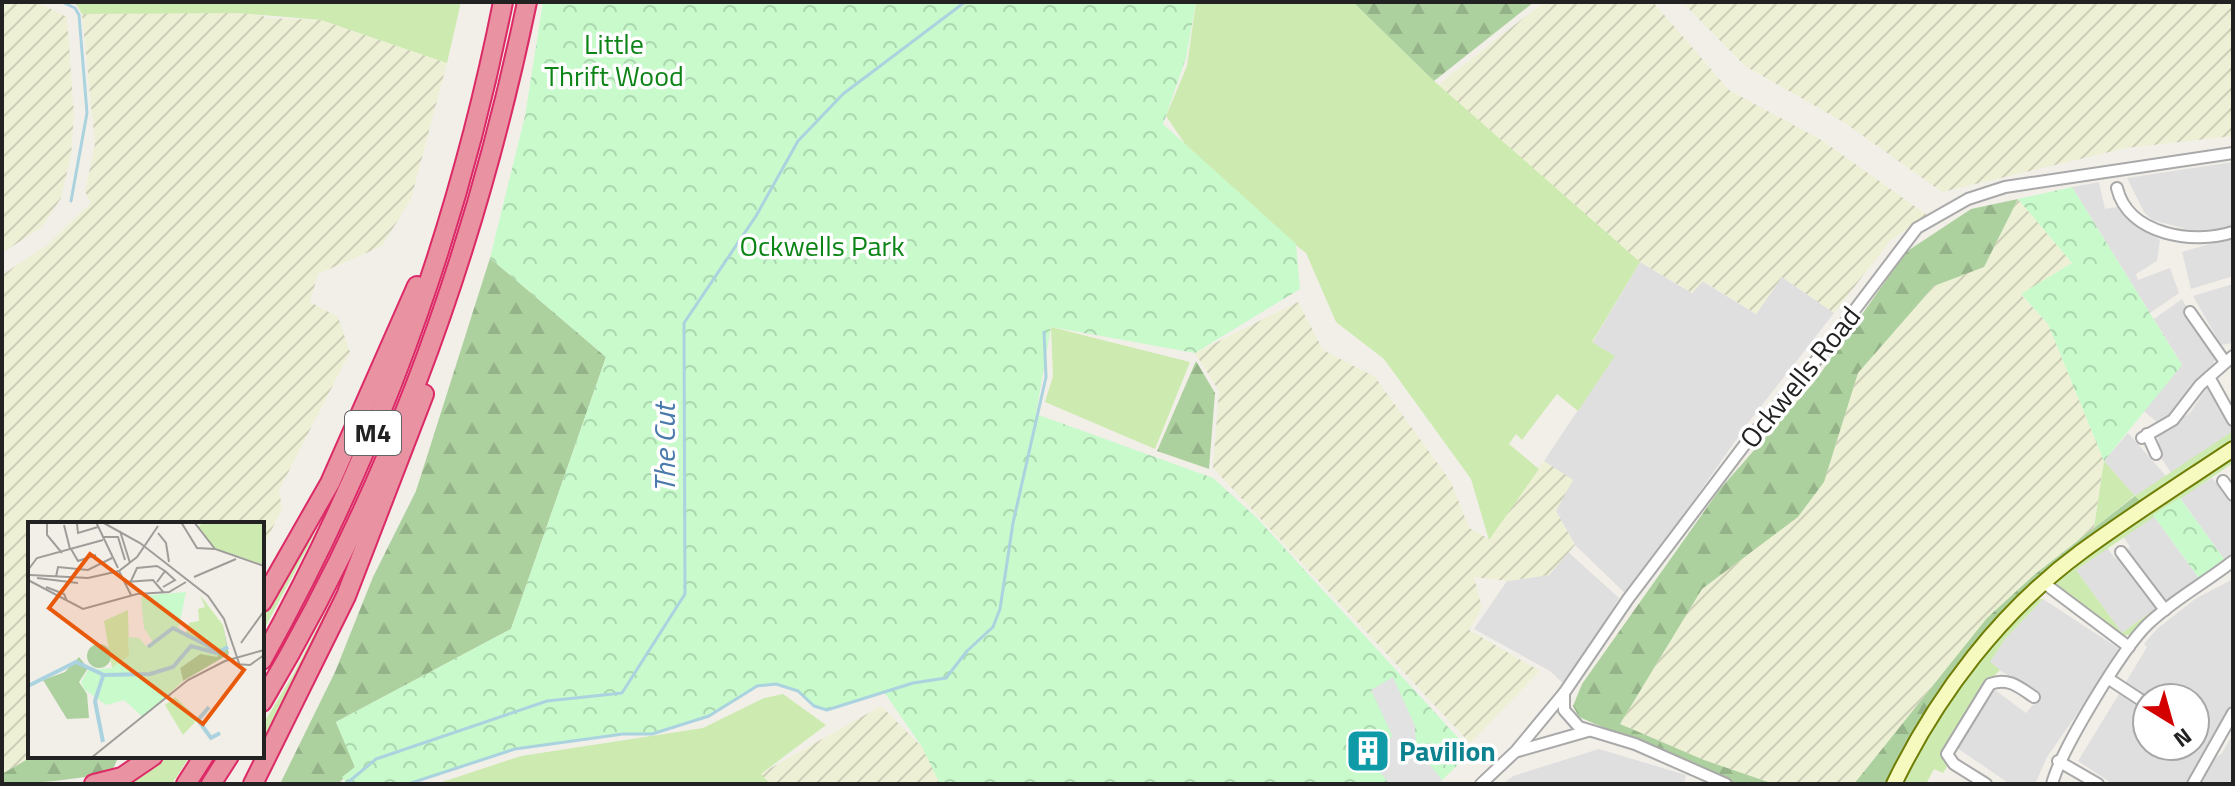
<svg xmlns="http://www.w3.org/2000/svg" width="2235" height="786" viewBox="0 0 2235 786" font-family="'Titillium Web',sans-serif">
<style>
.residential{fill:#e0dfdf}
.farmland{fill:url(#farmland-furrows)}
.grass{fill:#cdebb0}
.forest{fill:url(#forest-firs)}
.park{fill:url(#park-crowns)}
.parking{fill:#e2e2e2}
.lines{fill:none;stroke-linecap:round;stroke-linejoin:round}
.stream{stroke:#aad3df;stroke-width:3}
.street-casing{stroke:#a9a9a9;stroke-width:14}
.secondary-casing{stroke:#707d05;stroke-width:18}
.highway-casing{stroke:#dc2a67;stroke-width:22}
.street{stroke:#fff;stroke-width:10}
.secondary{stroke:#f7fabf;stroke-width:14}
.highway{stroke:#e892a2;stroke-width:18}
.labels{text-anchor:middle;stroke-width:7;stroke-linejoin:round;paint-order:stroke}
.shield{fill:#fff;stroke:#646464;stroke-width:2}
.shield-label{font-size:26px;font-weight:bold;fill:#222}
.park-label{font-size:28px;fill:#0c8416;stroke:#fff}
.street-label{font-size:28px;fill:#222;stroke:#fff}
.culture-label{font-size:28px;font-weight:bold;fill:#0d838f;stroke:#fff;text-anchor:start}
.water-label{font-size:30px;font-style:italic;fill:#4a7aab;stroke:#fff}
.inset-river{fill:none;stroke:#aad3df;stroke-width:4}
.inset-road{fill:none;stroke:#9f9d99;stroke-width:2}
.view{fill:#e8590c;fill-opacity:0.15;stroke:#e8590c;stroke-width:4}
.inset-edge{fill:none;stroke:#222;stroke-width:4}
</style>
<defs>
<pattern id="farmland-furrows" width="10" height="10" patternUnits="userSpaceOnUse" patternTransform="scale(2)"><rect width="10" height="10" fill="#eef0d5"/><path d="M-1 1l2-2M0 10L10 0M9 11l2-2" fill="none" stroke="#ccceb7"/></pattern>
<pattern id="forest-firs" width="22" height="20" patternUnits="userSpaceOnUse" patternTransform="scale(2)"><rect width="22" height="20" fill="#add19e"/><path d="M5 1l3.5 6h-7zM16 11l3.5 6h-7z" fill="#95b388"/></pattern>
<pattern id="park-crowns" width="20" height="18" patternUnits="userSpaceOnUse" patternTransform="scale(2)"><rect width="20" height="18" fill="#c8facc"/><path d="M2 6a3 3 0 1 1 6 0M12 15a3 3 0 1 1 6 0" fill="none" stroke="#acd6af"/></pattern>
</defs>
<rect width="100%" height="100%" fill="#f2efe9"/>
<g class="residential">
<polygon points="2233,162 2233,225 2225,228 2194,231 2152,220 2144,212 2127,178"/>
<polygon points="2099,182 2105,209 2117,207 2136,225 2160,240 2157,261 2136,274 2138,280 2170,268 2179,293 2150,313 2072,187"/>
<polygon points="2233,237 2233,276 2191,289 2182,252"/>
<polygon points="1640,262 1692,293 1702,281 1756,314 1782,277 1834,313 1748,423 1627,595 1575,545 1556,511 1544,461 1614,356 1592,343"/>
<polygon points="2233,284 2233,343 2221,345 2193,296"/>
<polygon points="2182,299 2215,355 2214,363 2195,382 2178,409 2159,424 2143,410 2182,365 2154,319"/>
<polygon points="2208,386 2233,431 2171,473 2160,456 2158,435 2190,413"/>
<polygon points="2128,433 2166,476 2135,496 2104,461"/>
<polygon points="2212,478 2233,500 2233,553 2224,559 2180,498"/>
<polygon points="2153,515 2199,578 2167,601 2161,598 2127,551 2130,547 2123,536"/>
<polygon points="2107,548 2115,558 2121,557 2155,602 2155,609 2122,633 2076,570"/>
<polygon points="1567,551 1619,598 1566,686 1550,671 1474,629 1507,581 1549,575"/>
<polygon points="2233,579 2233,702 2187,784 2113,784 2078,761 2119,694 2147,713 2147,746 2195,746 2195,698 2149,698 2126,682 2147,647 2144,644 2157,629 2195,599"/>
<polygon points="2043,599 2118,648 2116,658 2047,757 2035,784 2010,784 1957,748 1995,690 2026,713 2040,697 1989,663 2005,639"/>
<polygon points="2233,734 2233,784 2200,784 2214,759 2222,753"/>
<polygon points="1599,749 1686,775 1684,784 1503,784 1513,776"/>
</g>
<g class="farmland">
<polygon points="2,2 37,2 67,17 74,114 71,155 61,198 42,227 2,253"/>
<polygon points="74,2 241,2 266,18 321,20 447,63 411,199 382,246 318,274 310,302 338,317 350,352 279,490 282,509 262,549 262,524 30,524 33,756 2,774 2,275 46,246 91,203 85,192 95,144 82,14"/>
<polygon points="1544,2 1653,2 1729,90 1823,141 1927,215 1890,241 1834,313 1782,277 1756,314 1703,281 1692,293 1640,262 1438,85"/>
<polygon points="1682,2 2233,2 2233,136 2126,148 1942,192 1845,123 1745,66"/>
<polygon points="2018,199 2072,263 2021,295 2048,324 2104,461 2094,528 1987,618 1854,784 1774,784 1704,760 1620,724 1702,589 1798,517 1824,482 1858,373 1934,286 1984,267"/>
<polygon points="1298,302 1323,350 1375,377 1451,482 1469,528 1489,539 1544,461 1573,480 1556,511 1575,545 1549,575 1507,581 1474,577 1482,608 1469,630 1540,671 1470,743 1213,468 1219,391 1195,353"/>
<polygon points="881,706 922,747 940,784 770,784 760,774"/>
</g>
<g class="grass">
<polygon points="461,2 447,63 321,20 238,13 82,14 76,3"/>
<polygon points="1196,2 1353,2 1434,81 1640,262 1592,342 1615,356 1578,411 1557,394 1522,440 1516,434 1509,444 1539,469 1489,540 1471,479 1384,359 1336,322 1306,253 1237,200 1185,144 1166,116 1187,66"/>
<polygon points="1051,327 1190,362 1155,449 1045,402 1053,376"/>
<polygon points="2233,431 2233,441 2141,502 2134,496 2094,528 2104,461 2135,496"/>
<path d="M2233,454V463L2076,570L2122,633L2155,609C2144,622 2134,642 2115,633L2057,587V579Z"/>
<polygon points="342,472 309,545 262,633 262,611"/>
<polygon points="359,547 359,553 262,746 262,726 294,673"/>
<path d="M2034,599H2043L2005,639L1990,662L2000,670L1990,680L1943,755L1948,765L1943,773L1934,769L1926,784H1901C1933,713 1980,654 2034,599Z"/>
<polygon points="783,694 826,725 761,774 770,784 436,784 521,756 703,728 764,698"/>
<polygon points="159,756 190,756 172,784 121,784"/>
</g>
<g class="forest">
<polygon points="1353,2 1534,2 1434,81"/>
<polygon points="2018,199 1984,267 1934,286 1858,373 1824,482 1798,517 1702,589 1620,724 1704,760 1774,784 1736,784 1579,717 1573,706 1582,684 1720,489 1815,381 1906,252 1971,209"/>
<polygon points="490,258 606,357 511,629 336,722 355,767 338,784 280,784 335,672 373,577 416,491"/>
<polygon points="1196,361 1215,393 1209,469 1157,451"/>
<polygon points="2135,496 2141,502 1990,629 1943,687 1886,784 1854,784 1987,618 2034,575"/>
<path d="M33,756H119L111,773C74,779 40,784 2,784V774Z"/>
</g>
<g class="park">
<polygon points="543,2 1196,2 1186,58 1163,124 1296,244 1300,289 1195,353 1051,327 1036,414 1213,478 1256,517 1471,752 1438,784 940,784 922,747 884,692 827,710 814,706 798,691 776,684 757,686 709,716 652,734 623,734 515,749 408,784 347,784 342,777 355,767 336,722 511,629 606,357 490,258 525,116"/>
<polygon points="2072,187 2182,365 2104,461 2048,324 2021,294 2072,263 2018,199"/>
<polygon points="2180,498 2224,559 2199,578 2153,515"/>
</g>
<polygon class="parking" points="1393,677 1415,726 1416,747 1442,780 1438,784 1389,784 1377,768 1392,735 1371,690"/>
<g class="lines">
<g class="stream">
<polyline points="62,2 75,8 79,15 87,113 71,201"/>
<polyline points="346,784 376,759 547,701 622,693 685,594 684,323 756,216 798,141 843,94 965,2"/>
<polyline points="408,784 515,749 623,734 652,734 709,716 757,686 776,684 798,691 814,706 827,710 913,683 946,678 967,651 993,627 1000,609 1013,523 1046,377 1044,332"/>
</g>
<g class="street-casing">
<g id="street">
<path d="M2117,188C2128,235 2194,245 2233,232"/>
<polyline points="2190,312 2225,362"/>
<polyline points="2209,377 2233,420"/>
<polyline points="2147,434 2156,454"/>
<polyline points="2142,438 2173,420 2200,385 2233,356"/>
<polyline points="2223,481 2233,495"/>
<polyline points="2121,552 2165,610"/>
<polyline points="2044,583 2129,647"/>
<polyline points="2109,679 2147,704"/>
<polyline points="1564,693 1564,710 1579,727 1635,744 1726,784"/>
<polyline points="1518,751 1588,731"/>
<polyline points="2058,761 2098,784"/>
<polyline points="1481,784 1516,751 1564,693 1628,599 1749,439 1819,357 1917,228 1968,199 2005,187 2233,153"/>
<path d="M1986,784L1954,764L1947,754L1990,684C2008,677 2019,687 2034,697"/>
<path d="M2052,784C2061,750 2122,649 2148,624C2173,600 2205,583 2233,561"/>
<polyline points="2193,784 2233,713"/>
</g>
</g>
<g class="secondary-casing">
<path id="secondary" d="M1894,784C1937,695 2001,611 2081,552C2130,516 2182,483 2233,449"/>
</g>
<g class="highway-casing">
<g id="highway">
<polyline points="262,602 330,483 417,286"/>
<path d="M262,660C377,454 457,233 503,2"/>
<path d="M262,702C391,486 476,247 527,2"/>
<polyline points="94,784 122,777 153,756"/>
<polyline points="186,784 204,756"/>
<polyline points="211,784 229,756"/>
<polyline points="253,784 346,596 424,394"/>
</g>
</g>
<use href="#street" class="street"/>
<use href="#secondary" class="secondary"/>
<use href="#highway" class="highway"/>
</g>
<defs>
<g id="building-square" transform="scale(2.3)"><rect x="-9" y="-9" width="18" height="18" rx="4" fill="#0f9aa8" stroke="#fff"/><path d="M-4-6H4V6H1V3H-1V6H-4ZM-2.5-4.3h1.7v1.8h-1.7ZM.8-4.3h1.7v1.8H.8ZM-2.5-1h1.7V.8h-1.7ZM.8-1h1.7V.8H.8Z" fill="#fff"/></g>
</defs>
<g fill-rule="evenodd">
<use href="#building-square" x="1368" y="751"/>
</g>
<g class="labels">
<rect class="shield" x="345" y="411" width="56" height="44" rx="6"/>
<g class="shield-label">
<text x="373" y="442">M4</text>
</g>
<g class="park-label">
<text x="614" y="54">Little<tspan x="614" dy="32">Thrift Wood</tspan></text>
<text x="822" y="256">Ockwells Park</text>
</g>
<g class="street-label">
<text transform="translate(1800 377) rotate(-51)" y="10">Ockwells Road</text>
</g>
<g class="culture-label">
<text x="1399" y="761">Pavilion</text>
</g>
<g class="water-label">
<text transform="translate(665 448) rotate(-90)" y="10">The Cut</text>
</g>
</g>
<g transform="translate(28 522)">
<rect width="236" height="236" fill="#f2efe9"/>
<path d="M176,0H236V43L186,26L170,5ZM172,73L195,103L199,127L192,131L157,114L161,101L171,99L170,87L177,85ZM100,88L101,134L84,146L76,99ZM147,175L170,197L155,213L137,183Z" fill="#cdebb0"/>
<path d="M195,103L201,132L155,159L152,146L172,132L199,127ZM59 134a12 12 0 1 1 24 0a12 12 0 1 1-24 0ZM51,135L60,146L51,160L59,172L61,196L39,197L15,158L37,150Z" fill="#add19e"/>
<path d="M158,70L150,109L192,129L189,135L172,132L152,146L155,159L115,195L96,178L78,183L56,167L53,160L60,148L84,146L101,134L100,115L111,116L119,125L125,120L116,106L113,74Z" fill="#c8facc"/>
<path class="inset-river" d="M120,125L145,106L192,130M0,164L48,140L76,153L122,152L145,145L163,124L189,131L200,125M181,185L170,198L183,216L192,211M75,220L67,179L75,154"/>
<path class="inset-road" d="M12,0H55M68,0L90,46M74,0L112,21L180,74L196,97L212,144M153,0L169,26L187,27M166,0L187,27L236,44M19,1V13L34,31M49,2L50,11L70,5M36,3L42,27M92,9L102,41M130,11L138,21L141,40M74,15H90L97,38M43,27L50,39L68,33M0,48L9,36L75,18M91,49L103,73M2,53L60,56L91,49L109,35L130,4M28,55L30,45L60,48L84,36M166,55L208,37M9,56L50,61M0,58L55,87L109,72L141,70L158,60M103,59L109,46L129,44L137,49L129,60M98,60L125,58L136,71M18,65L36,72L39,79M135,65L147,58L137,49M213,121L236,89M206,142L222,143L236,133M63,236L160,158L197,139L236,128"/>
<path class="view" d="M62,32L216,148L175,202L21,86Z"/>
<rect width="236" height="236" class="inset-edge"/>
</g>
<rect width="2235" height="786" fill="none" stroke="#222222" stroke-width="8"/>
<g transform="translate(2171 722) rotate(143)"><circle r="38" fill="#ffffff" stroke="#a7a7a7" stroke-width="2"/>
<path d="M0-6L14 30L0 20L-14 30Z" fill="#d40000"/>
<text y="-12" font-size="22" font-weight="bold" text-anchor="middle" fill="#222222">N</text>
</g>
</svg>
